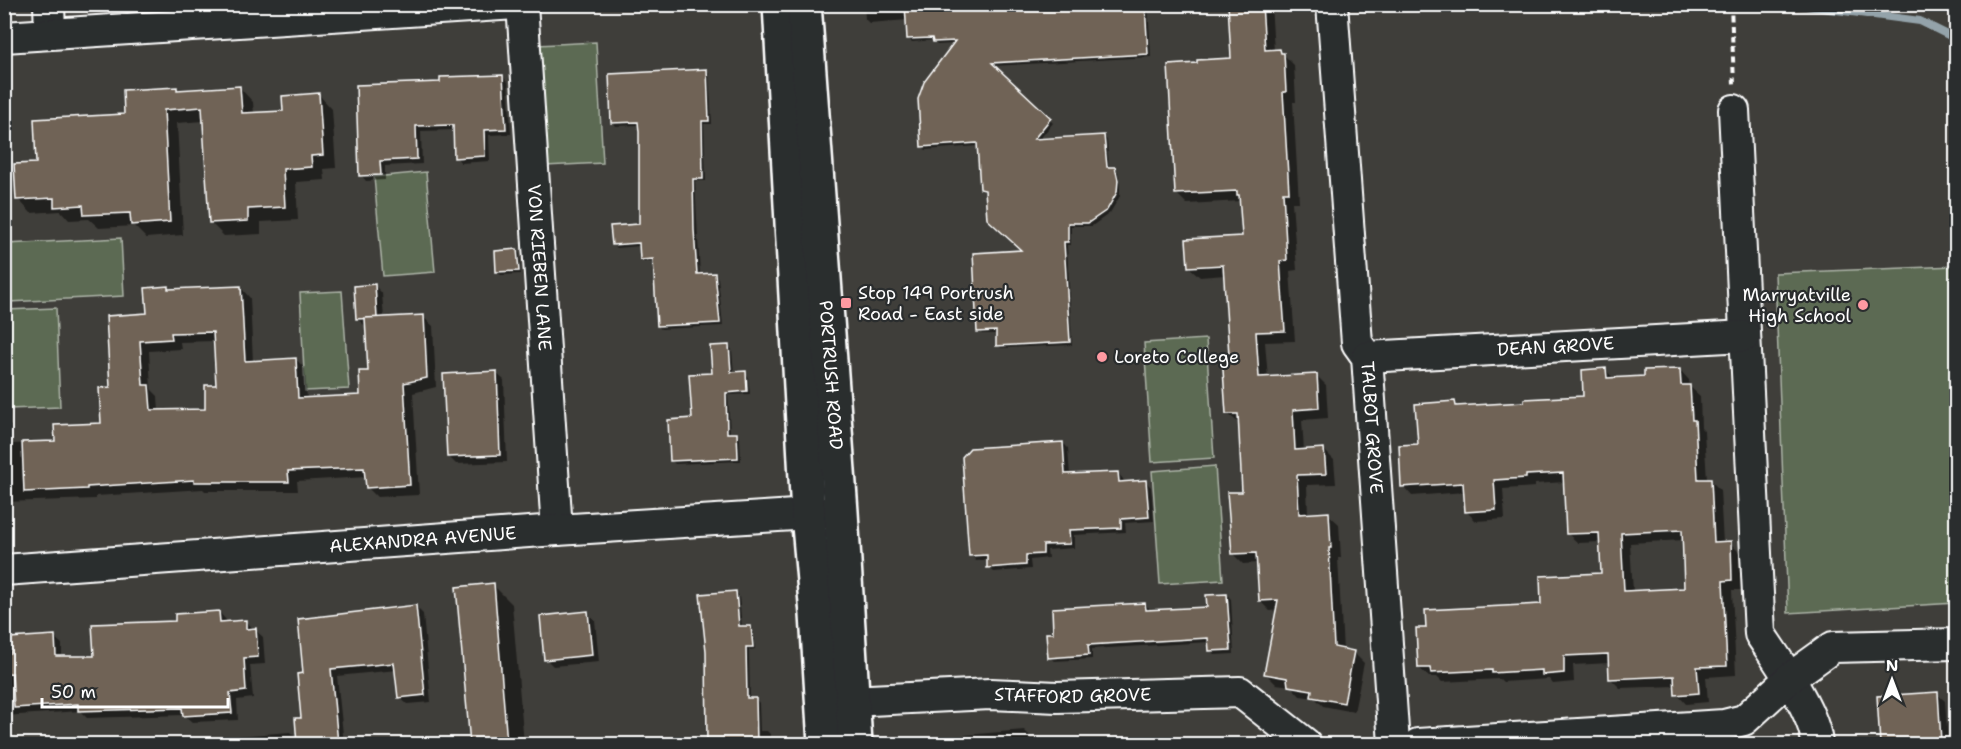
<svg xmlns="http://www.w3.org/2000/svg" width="1961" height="749" viewBox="0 0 1961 749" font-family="'Shantell Sans',sans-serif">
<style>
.green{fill:#5b6a52;stroke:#adb4a8;stroke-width:1.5}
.shadow{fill:#0007;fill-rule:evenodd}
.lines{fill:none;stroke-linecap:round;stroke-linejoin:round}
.stream{stroke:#94a3aa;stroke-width:8}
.building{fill:#706456;stroke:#fff;stroke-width:1.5;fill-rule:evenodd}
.minor-casing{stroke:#fff;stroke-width:34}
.highway-casing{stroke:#fff;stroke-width:38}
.path{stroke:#fff;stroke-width:4;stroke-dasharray:6 4.5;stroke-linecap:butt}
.minor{stroke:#2a2d2e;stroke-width:30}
.highway{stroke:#2a2d2e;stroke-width:33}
.poi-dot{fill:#ff9aa2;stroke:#2a2d2e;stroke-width:2}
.labels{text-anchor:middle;stroke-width:4.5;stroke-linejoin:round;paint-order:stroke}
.street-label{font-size:18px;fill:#fff;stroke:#2a2d2e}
.poi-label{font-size:18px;fill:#fff;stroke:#2a2d2e;text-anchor:start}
</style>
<rect width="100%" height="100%" fill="#3f3e3a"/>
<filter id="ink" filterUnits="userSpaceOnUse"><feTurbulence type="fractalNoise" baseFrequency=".0167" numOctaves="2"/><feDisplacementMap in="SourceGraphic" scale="12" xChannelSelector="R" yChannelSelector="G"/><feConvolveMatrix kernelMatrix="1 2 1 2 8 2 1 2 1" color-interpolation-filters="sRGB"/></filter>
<g filter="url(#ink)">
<g class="green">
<polygon points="596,42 603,163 545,166 538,45"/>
<polygon points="426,172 435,272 383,276 374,177"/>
<polygon points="121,238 124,296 9,302 6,244"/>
<polygon points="1956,266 1956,603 1788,613 1775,273"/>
<polygon points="342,291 349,389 305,391 300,293"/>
<polygon points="56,308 60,407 8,409 5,310"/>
<polygon points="1206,339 1214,458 1152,462 1144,343"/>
<polygon points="1215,466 1223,580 1160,584 1152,471"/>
</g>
<g class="shadow">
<polygon points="864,4 1148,4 1151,57 993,66 1053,123 1039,140 1103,136 1107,140 1109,169 1115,168 1118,172 1120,184 1120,196 1110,213 1092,226 1071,226 1071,245 1067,245 1072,345 1001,348 998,345 997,334 982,334 979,331 1024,252 987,192 981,189 978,146 926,150 922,146 954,44 937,45 934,40 912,42 909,39 908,20 869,23 865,19"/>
<polygon points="1230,4 1271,4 1274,51 1280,51 1294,65 1296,102 1293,102 1299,202 1292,202 1297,270 1290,271 1295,341 1265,342 1268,378 1316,375 1326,385 1328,418 1302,420 1304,451 1324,450 1334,460 1336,484 1307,485 1308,515 1328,514 1339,524 1341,558 1338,558 1343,651 1353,652 1364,663 1354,712 1323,706 1315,698 1300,696 1291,686 1276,684 1266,674 1277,610 1270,611 1260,601 1258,563 1243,564 1233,554 1244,493 1240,424 1228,414 1230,356 1225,275 1200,277 1189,267 1244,237 1241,201 1187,204 1177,194 1232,59"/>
<polygon points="706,70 709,74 712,124 704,124 706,181 695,181 700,275 714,274 718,278 723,326 661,329 658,326 654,262 644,262 641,259 640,246 617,248 613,244 641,226 639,125 616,126 613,122"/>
<polygon points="502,76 508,82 511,134 489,135 490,161 461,163 456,157 455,130 421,131 422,164 385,166 385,180 366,181 361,175 442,84"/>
<polygon points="176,88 179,91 240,88 253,102 254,114 285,113 319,95 332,109 336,168 324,169 325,180 296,182 298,220 261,222 261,234 224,236 210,222 204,121 177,123 183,235 146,238 134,226 99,228 89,219 69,220 61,211 31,213 18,199 37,164"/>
<polygon points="517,251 520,254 521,274 501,275 497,272"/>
<path d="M375,286L382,293L384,319L423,317L433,326L436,387L413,393L419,495L377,497L367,487V477L297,481L298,491H205L203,489L96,496V499L4,502V420L11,426L12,444L56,442L102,425L112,389L149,315L167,288L170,291L241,288L250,298L253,362L296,359L305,369L307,399L362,396L370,372L367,325L365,326L357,318ZM215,341L218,387L207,410L159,412L158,396L151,389L149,351L181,349L180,342Z"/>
<polygon points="729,346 732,350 734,373 745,373 748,376 750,394 728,395 730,435 737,434 740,438 741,461 675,464 671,460 694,420 713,374"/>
<path d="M1606,370L1614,379L1646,377L1680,370L1689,380L1690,387L1700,396L1701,428L1704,431L1707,480H1710L1720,490L1723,543H1730L1740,553L1741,590H1732L1736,675L1706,677L1708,702L1686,704L1677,694L1676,686L1620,688L1610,678V663L1573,665L1574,682L1553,684L1549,679L1503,682L1500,679L1442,682L1437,677H1429L1419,668L1603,574L1601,542L1578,543L1568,534L1565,482L1535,484V487L1503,489L1505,519L1476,521L1466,511L1465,492L1412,496L1403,486L1419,445L1455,403L1460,408L1585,398ZM1684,540L1685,590L1633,592L1630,543Z"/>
<polygon points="496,373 504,380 507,462 456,464 448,456"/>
<polygon points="1063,443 1068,448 1070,476 1118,473 1123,479 1124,483 1146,482 1151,487 1154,521 1125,523 1126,532 1074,535 1074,548 1047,550 1048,558 1030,560 1031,569 994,572 989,567 988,560 976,561 971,555"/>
<polygon points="493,585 512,604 524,744 472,744 458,588"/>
<polygon points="736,592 739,596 742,628 750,627 753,631 755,649 749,650 750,700 756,699 759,703 760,731 767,731 770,734 771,744 594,744 594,743 709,740"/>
<polygon points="1227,595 1231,599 1234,654 1215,655 1211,651 1210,642 1092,649 1092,659 1054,661 1049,657 1145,604 1149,608 1149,612 1208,608"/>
<polygon points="416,607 423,614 431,702 407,704 399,697 397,670 337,676 344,744 238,744 238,736 290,732 299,741 303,719 305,674"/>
<polygon points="219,612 226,620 226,623 245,621 263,637 265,664 250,665 253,698 237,700 238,720 192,722 184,715 87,718 80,711 4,716 4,655 11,655 54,637 62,644 62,658 95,657 177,623"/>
<polygon points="587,613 595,620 599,662 553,666 546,659"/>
<polygon points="1937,694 1945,701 1948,744 1881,744 1878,698"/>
<polygon points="1024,730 1030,736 1030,744 953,744 966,742 965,735"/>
</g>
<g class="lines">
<polyline class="stream" points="1791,4 1920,21 1956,39"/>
</g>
<g class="building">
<polygon points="905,4 1145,4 1148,54 992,63 1051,118 1034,139 1104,135 1107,167 1115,167 1118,180 1117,192 1107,210 1088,223 1068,223 1068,242 1064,242 1070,342 996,346 996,331 977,332 973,253 1021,250 987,219 985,190 980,189 977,143 921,147 918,99 924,82 955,41 933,42 932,38 907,39"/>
<polygon points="1228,4 1262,4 1265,50 1280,49 1281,53 1284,53 1286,92 1283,92 1289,192 1283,192 1287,260 1280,261 1285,331 1256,332 1259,377 1317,374 1319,408 1293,410 1295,450 1324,448 1326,474 1297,475 1299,514 1329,512 1331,548 1329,548 1334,647 1354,651 1344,703 1311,697 1312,690 1288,686 1287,678 1264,674 1278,600 1259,601 1256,553 1232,554 1227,492 1242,492 1238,414 1226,414 1222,355 1229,355 1223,265 1188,267 1186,239 1242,236 1239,195 1237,195 1237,191 1175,194 1168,65 1197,63 1197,60 1231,58"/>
<polygon points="707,69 709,121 702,121 703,179 693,179 694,230 697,274 715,273 720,323 657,326 653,259 640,260 639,243 612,245 610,226 639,224 639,132 638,122 611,123 609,74"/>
<polygon points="503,75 506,129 484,130 485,156 454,158 453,125 416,126 417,159 380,161 381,175 359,176 356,85 440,82 440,77"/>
<polygon points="240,86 242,113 283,111 282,96 319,93 323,155 311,156 312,167 283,169 285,207 248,209 248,221 209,223 202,107 164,110 170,222 131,225 130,213 84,215 83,205 54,207 54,198 16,200 14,164 36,163 34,119 124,114 123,90 177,87 177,90"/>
<polygon points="517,249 519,271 496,272 495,251"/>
<polygon points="375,284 377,318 356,319 354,286"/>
<path d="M168,286V289L241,286L245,361L296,358L298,398L360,395L359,371H368L365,318L424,315L427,378L404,383L410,485L366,488L364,468L288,471L289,482H194V480L87,487V489L24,492L22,442L55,441L54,425L101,423L99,388L110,387L106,316L147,313L145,288ZM213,332L216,385H205V409L151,410L149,385H143L140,341L172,339L171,333Z"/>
<polygon points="729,345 731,372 746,371 747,391 726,393 727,433 737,433 738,458 670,461 668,420 692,418 689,374 712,373 710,346"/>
<path d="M1606,368L1607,378L1644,376V370L1680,369L1681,385H1690L1692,420H1695L1698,479H1711L1714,542L1731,541L1732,580L1723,581L1727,666L1697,667L1699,693L1675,695L1674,676L1609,679L1608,654L1564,656V673L1542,675V670L1492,673V670L1431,673L1430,668H1418L1416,628H1426L1425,610L1541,604L1540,576L1601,573L1599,533L1566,534L1563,473L1526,475V478L1494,480L1496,510L1465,512L1463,483L1401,487L1399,445L1418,444L1415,404L1455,401L1456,406L1524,402V399L1583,396L1582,370ZM1682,530L1684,588L1624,591L1621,533Z"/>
<polygon points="497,371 500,455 447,457 443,374"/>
<polygon points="1063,442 1065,474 1118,472 1119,482 1146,480 1149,517 1121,519 1121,528 1069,530 1070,544 1043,545 1043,554 1026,555 1026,565 987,568 987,555 969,556 962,457 970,448"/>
<polygon points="494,583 507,743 470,744 456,587"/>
<polygon points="736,591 739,626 751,626 753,647 746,647 747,698 756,698 757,744 707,744 706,651 700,594"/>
<polygon points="1227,594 1231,650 1209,651 1208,638 1088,645 1089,655 1048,658 1046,633 1053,633 1052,608 1145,603 1146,610 1207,607 1206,595"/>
<polygon points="416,605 425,695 398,698 394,663 331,669 338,743 297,744 295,718 301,718 297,674 303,673 298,619"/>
<polygon points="219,611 220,622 246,620 246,629 256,628 258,657 244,658 246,691 230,693 232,713 183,716 182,708 78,711 78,704 14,708 12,673 4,674 4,653 10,653 9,638 55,635 56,656 94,656 92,624 175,621 175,614"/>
<polygon points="588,611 592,655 544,660 540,616"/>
<polygon points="1938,692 1941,742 1880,744 1877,696"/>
</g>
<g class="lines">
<g class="minor-casing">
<g id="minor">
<polyline points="49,4 50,33"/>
<path id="s1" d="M522,4L557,530"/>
<path id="s2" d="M1332,4L1357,343L1367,357L1394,744"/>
<polyline points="4,37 518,4"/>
<path d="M1734,110L1760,634C1778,661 1815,712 1817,744"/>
<path id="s3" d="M1367,357L1745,336"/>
<path id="s4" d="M4,570L557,530L841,512"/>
<path id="s5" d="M830,702L990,694L1057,697L1240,692L1306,744"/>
<polyline points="1418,744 1724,725 1744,720 1790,678 1833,647 1956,644"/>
</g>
</g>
<g class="highway-casing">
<g id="highway">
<polyline points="780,4 808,514 817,614 825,744"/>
<path id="s6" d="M804,4L841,512L855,744"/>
</g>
</g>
<polyline class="path" points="1731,4 1734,85"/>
<use href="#minor" class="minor"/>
<use href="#highway" class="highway"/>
</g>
</g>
<g class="poi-dot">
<rect x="840" y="297" width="12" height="12" rx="3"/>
<circle cx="1863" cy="305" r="6"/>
<circle cx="1102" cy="357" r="6"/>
</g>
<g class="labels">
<g class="street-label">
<text dy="6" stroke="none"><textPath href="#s1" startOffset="264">VON RIEBEN LANE</textPath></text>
<text dy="6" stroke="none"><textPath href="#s3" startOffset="189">DEAN GROVE</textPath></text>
<text dy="6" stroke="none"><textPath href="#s6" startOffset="372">PORTRUSH ROAD</textPath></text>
<text dy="6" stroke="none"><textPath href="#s2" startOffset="428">TALBOT GROVE</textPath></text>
<text dy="6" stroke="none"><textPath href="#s4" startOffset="420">ALEXANDRA AVENUE</textPath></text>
<text dy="6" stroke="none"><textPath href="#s5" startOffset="243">STAFFORD GROVE</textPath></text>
</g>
<g class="poi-label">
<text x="858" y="299">Stop 149 Portrush<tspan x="858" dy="21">Road - East side</tspan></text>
<text x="1851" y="301" text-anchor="end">Marryatville<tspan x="1851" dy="21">High School</tspan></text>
<text x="1114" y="363">Loreto College</text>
</g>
</g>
<rect width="1961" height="749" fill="none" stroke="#2a2d2e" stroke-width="24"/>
<rect x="12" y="12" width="1937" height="725" fill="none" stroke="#fff" stroke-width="2" filter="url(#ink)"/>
<g transform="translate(1892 680)" stroke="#2a2d2e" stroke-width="4.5" paint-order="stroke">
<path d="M0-4.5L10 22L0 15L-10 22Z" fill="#ffffff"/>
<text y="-9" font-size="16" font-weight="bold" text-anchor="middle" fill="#ffffff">N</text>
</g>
<path d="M42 698v9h186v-9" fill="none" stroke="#ffffff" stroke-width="3"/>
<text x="51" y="698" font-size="18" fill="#ffffff" stroke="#2a2d2e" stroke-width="4.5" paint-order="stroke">50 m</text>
</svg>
